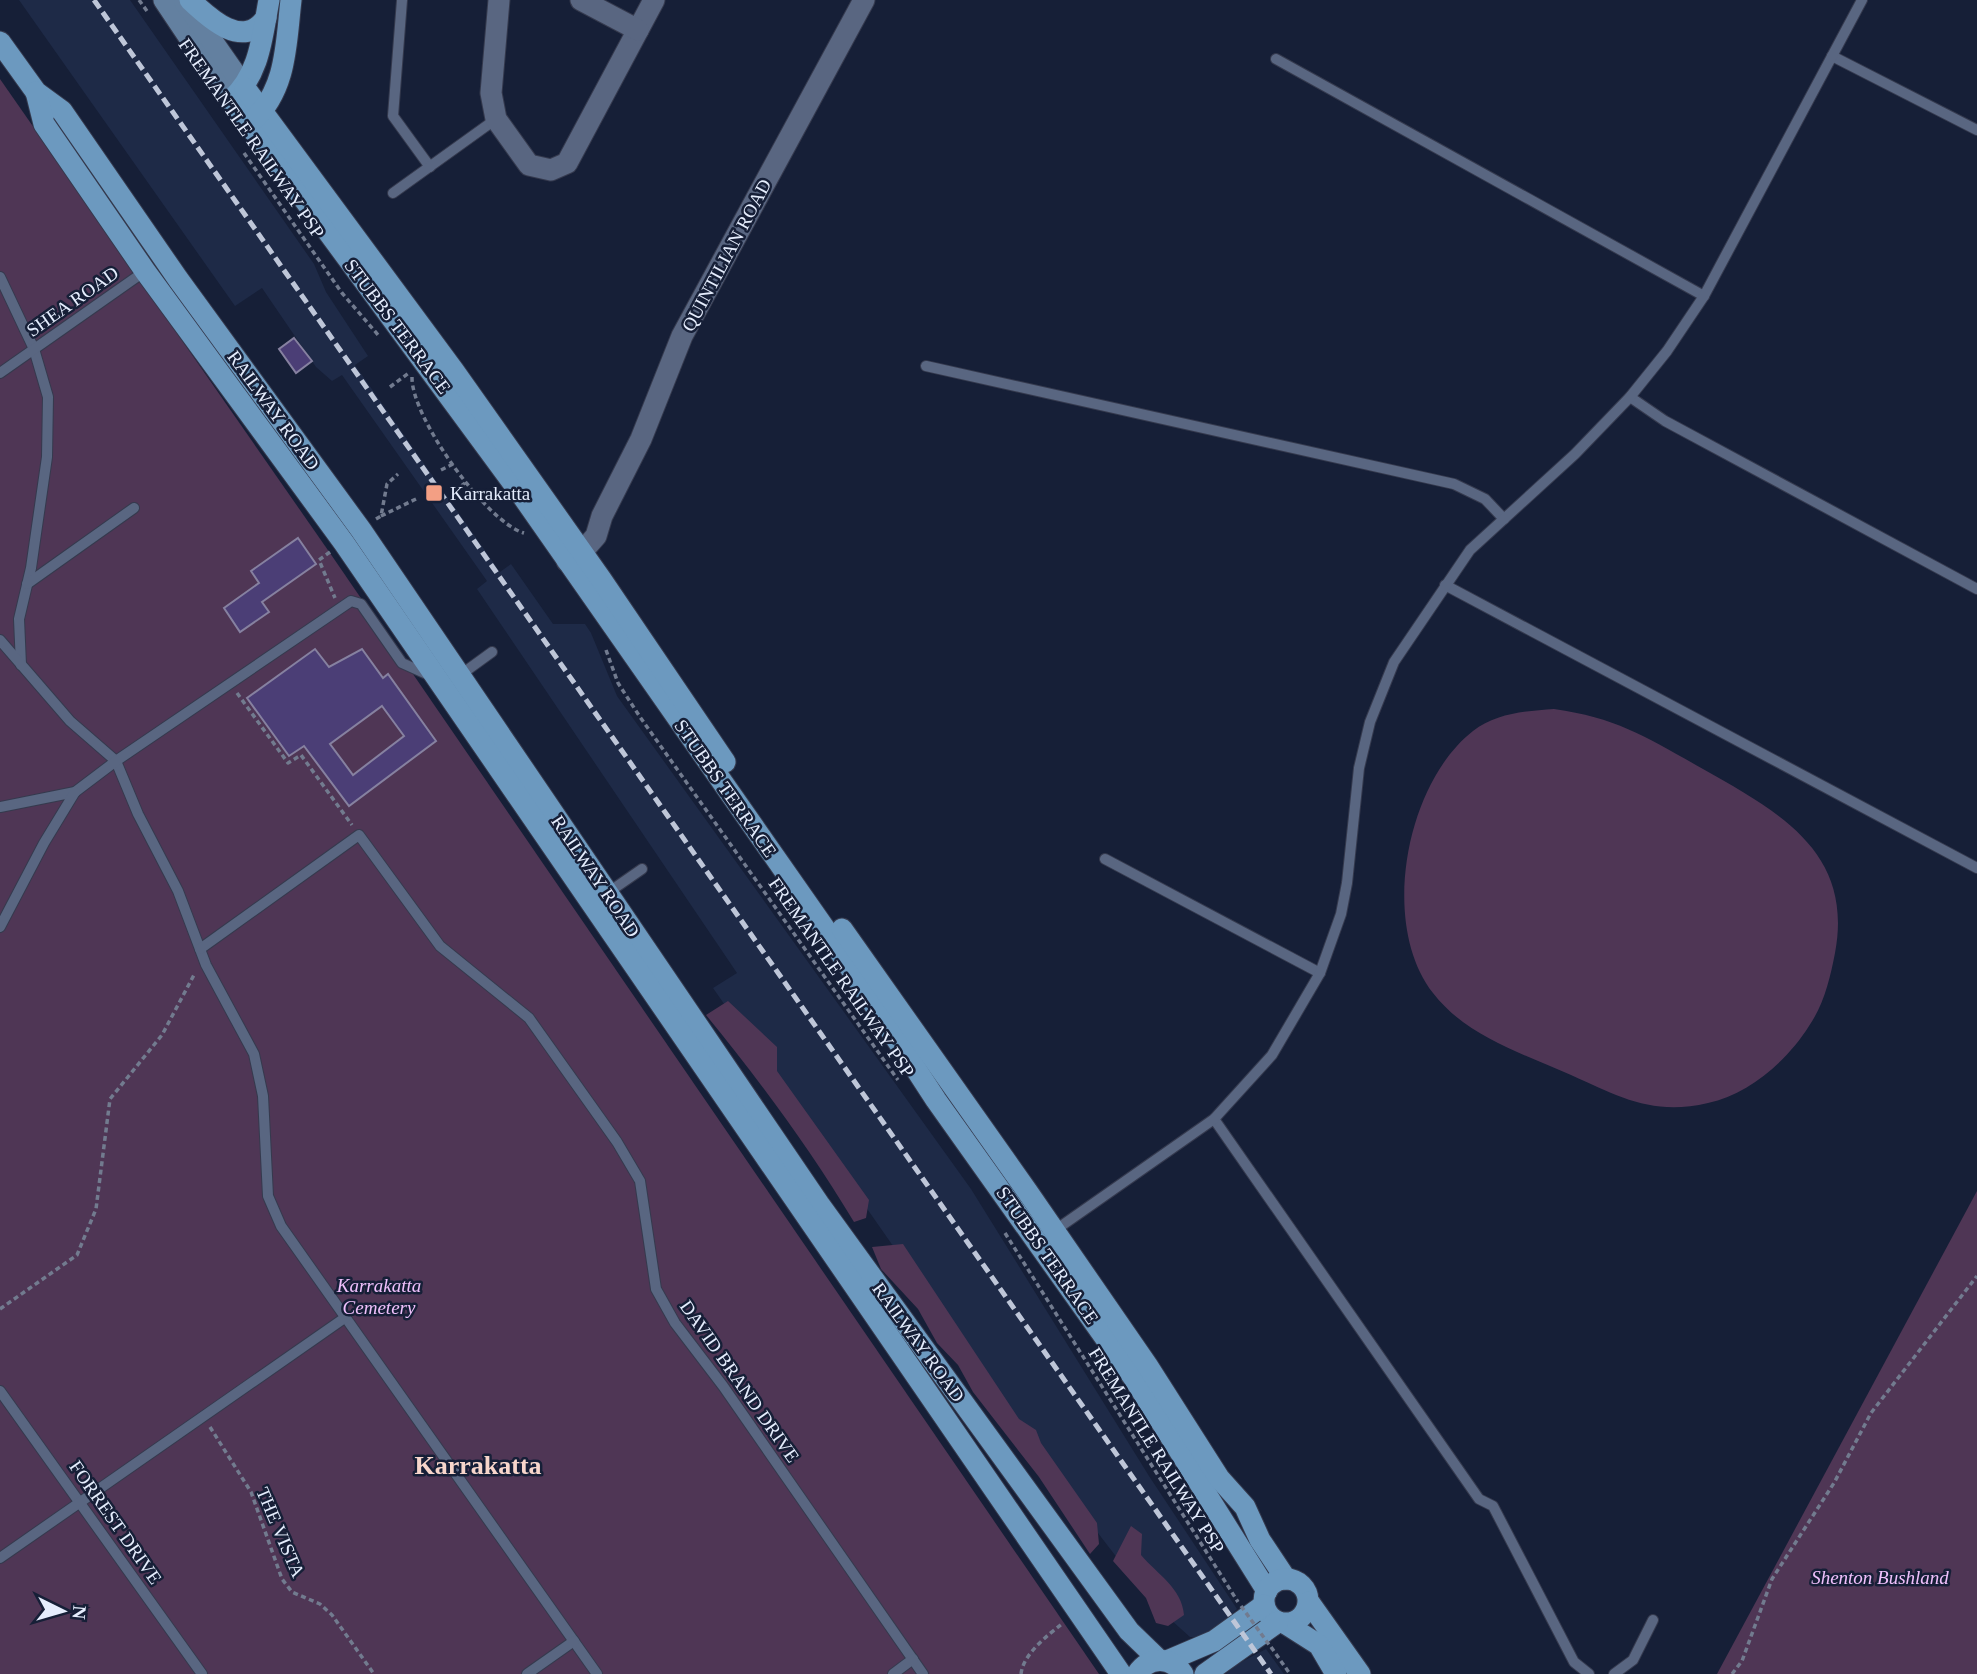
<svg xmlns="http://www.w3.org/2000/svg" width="1977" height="1674" viewBox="0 0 1977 1674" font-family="'Times New Roman',serif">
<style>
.built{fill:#1e2a47}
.green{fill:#4f3655}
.building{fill:#4b3e76;stroke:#8681a0;stroke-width:2;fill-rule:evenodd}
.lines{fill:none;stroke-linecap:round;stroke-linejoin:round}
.lane-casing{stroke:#353a4e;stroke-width:12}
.street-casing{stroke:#353a4e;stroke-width:23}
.secondary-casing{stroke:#353a4e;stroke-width:23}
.primary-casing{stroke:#353a4e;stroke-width:23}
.path{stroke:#727b8f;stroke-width:3.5;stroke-dasharray:5 3.5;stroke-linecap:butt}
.lane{stroke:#596681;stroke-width:10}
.street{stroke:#596681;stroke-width:21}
.secondary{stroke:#6380a0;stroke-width:21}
.primary{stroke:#6c99bf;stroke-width:21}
.rail{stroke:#bec6d8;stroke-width:5;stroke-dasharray:10 5;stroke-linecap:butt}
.path-bridge{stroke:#727b8f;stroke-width:3.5;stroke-dasharray:5 3.5;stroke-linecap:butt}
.poi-dot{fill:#f39f84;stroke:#161f37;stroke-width:2.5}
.labels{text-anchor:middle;stroke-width:5;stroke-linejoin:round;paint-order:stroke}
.street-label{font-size:19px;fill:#e5edfd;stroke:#161f37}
.poi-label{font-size:19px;fill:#e5edfd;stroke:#161f37;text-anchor:start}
.park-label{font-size:19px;font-style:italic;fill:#f0c0fc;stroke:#161f37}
.district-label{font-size:26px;font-weight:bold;fill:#f7d6cb;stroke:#161f37}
</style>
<rect width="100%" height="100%" fill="#161f37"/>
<g class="built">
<polygon points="19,0 130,0 314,264 326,292 368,356 355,365 500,572 511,564 553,624 585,624 591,633 617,696 971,1189 1149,1476 1237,1609 1208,1637 1190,1637 1151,1602 1048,1468 713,988 737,973 477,589 487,581 342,375 332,381 316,367 262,288 235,306"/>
<polygon points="1266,1649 1284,1674 1226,1674 1230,1668"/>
</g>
<g class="green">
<polygon points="0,79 332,556 1099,1674 0,1674"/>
<path d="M1554,709C1618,718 1648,738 1703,769C1779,812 1854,852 1835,953C1830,979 1824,1004 1809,1026C1787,1061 1749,1094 1708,1103C1653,1116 1620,1097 1571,1075C1522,1053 1467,1037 1433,993C1379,924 1406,783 1473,731C1496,713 1526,711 1554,709Z"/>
<path d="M728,1001L777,1047V1071L869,1200L866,1218L854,1222C810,1149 760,1081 706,1015Z"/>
<polygon points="1977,1191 1977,1674 1717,1674"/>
<polygon points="903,1244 1019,1419 1036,1430 1041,1443 1097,1523 1099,1544 1090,1554 1039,1477 973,1392 958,1365 937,1343 918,1309 881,1269 872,1247"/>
<path d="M1131,1526L1142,1534L1141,1555C1157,1574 1182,1588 1184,1615L1168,1626L1156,1623L1146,1598L1113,1561Z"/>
</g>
<g class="building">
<polygon points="294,338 312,361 296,373 279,349"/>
<polygon points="298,538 316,564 262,602 269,612 240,632 224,608 259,583 251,571"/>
<path d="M315,649L329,667L362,649L383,678L388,674L436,741L349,806L304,746L289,756L247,698ZM382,706L404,736L353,775L330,744Z"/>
</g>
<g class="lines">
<g class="lane-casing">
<g id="lane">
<polyline points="402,0 393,116 430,167"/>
<polyline points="1832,56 1977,130"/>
<polyline points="1276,59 1704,296"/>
<polyline points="393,193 496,119"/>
<polyline points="0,277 34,349 48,397 47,457 31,568 19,619 21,665"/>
<polyline points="926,366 1454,484 1485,499 1504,519"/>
<polyline points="0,373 148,269"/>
<polyline points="1630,397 1665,421 1977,589"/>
<polyline points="27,584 134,508"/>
<polyline points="1445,585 1977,868"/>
<polyline points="0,640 70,721 116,761 138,814 178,891 206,965 254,1054 263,1096 268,1196 281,1226 597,1674"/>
<polyline points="459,676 492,652"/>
<polyline points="0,807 75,792 116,761 351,601 361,604 402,663 431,676"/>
<polyline points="1105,859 1320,973"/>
<polyline points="606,894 642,869"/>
<polyline points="0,927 44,843 75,792"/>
<polyline points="200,949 359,835 440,946 529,1018 617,1142 640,1181 656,1289 675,1323 723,1386 923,1674"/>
<polyline points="1214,1119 1479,1499 1493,1506 1574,1662 1589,1674"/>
<polyline points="1054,1231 1214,1119 1272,1055 1320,973 1341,914 1347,883 1359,768 1370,722 1394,662 1470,550 1575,454 1630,397 1667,351 1704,296 1862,0"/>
<polyline points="0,1391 202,1674"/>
<polyline points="0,1558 346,1317"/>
<polyline points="527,1674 574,1641"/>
<polyline points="893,1674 913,1659"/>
<polyline points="1614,1674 1633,1660 1653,1620"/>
</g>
</g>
<g class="street-casing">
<g id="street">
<polyline points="499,0 491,93 496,119 529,165 551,170 567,163 654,0"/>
<polyline points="581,0 638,30"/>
<polyline points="567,561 581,553 596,536 602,516 641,439 682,336 864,0"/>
</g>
</g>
<g class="secondary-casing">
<g id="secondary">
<polyline points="164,0 231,100"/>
<polyline points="185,2 245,88"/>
</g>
</g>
<g class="primary-casing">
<g id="primary">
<path d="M190,0C210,19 243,50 266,18"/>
<path d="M269,0C262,37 260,74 231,100L521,494L823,926L936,1100L1133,1377L1267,1591"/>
<polyline points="0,42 36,92 62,111 178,279 361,530 819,1204 1129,1631 1159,1660"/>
<polyline points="245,88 454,371 601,579 725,762"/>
<polyline points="36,92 44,124 145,271 344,543 1121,1674"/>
<path d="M252,121C287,90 286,43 291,0"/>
<polyline points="842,929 1027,1191 1147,1365 1219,1478 1245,1507 1260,1540 1286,1579"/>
<circle cx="1286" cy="1601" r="22"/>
<polyline points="1309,1602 1360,1674"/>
<polyline points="1286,1624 1319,1645 1336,1674"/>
<polyline points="1167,1661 1214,1641 1264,1605"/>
<path d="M1137,1674C1149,1656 1171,1656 1183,1674"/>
<polyline points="1205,1674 1278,1622"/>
</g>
</g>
<g class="path">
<polyline points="139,0 147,11"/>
<polyline points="244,153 342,293 379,336"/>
<path d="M412,377C411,417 486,522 524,533"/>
<polyline points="390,387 410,372"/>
<polyline points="441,470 453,464"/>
<polyline points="455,491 465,483"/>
<polyline points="381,516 416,499"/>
<polyline points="376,519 381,516 387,484 398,474"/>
<polyline points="330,552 319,560 335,598"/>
<polyline points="606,650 618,683 640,717 898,1080"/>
<polyline points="237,693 288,763 301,755 352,825"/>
<polyline points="1005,1233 1238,1602"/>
<polyline points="0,1309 77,1255 96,1209 110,1099 162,1035 195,973"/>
<polyline points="210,1427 251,1492 282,1579 292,1592 320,1604 332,1615 374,1674"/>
<polyline points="1271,1647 1290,1674"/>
<path d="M1021,1674C1023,1654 1048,1635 1063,1623"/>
<polyline points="1732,1674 1742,1661 1772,1579 1834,1483 1871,1413 1977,1276"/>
</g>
<use href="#lane" class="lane"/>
<use href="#street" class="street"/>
<use href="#secondary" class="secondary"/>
<use href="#primary" class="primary"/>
<polyline class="rail" points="94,0 1271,1674"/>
<polyline class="path-bridge" points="1241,1606 1270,1646"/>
</g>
<rect class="poi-dot" x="425" y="484" width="18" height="18" rx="3.5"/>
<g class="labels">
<g class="street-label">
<text transform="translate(252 138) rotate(55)" y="7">FREMANTLE RAILWAY PSP</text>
<text transform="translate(726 255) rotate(-62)" y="7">QUINTILIAN ROAD</text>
<text transform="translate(72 301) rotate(-35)" y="7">SHEA ROAD</text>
<text transform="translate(398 326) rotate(53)" y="7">STUBBS TERRACE</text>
<text transform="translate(274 410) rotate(54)" y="7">RAILWAY ROAD</text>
<text transform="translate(726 788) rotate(55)" y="7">STUBBS TERRACE</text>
<text transform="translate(596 876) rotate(56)" y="7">RAILWAY ROAD</text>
<text transform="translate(842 977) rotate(55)" y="7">FREMANTLE RAILWAY PSP</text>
<text transform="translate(1048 1255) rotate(55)" y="7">STUBBS TERRACE</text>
<text transform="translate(919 1342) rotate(54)" y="7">RAILWAY ROAD</text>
<text transform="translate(740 1381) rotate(55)" y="7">DAVID BRAND DRIVE</text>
<text transform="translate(1157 1450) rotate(58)" y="7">FREMANTLE RAILWAY PSP</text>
<text transform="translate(116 1522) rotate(55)" y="7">FORREST DRIVE</text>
<text transform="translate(281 1532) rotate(67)" y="7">THE VISTA</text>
</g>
<g class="poi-label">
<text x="450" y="500">Karrakatta</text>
</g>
<g class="park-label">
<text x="379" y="1292">Karrakatta<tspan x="379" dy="22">Cemetery</tspan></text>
<text x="1880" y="1584">Shenton Bushland</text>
</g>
<g class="district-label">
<text x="478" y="1474">Karrakatta</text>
</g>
</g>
<g transform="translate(63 1611) rotate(95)" stroke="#161f37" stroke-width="5" paint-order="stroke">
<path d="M0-5L12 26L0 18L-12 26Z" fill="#e5edfd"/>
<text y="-10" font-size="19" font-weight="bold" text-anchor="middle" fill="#e5edfd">N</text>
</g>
</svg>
